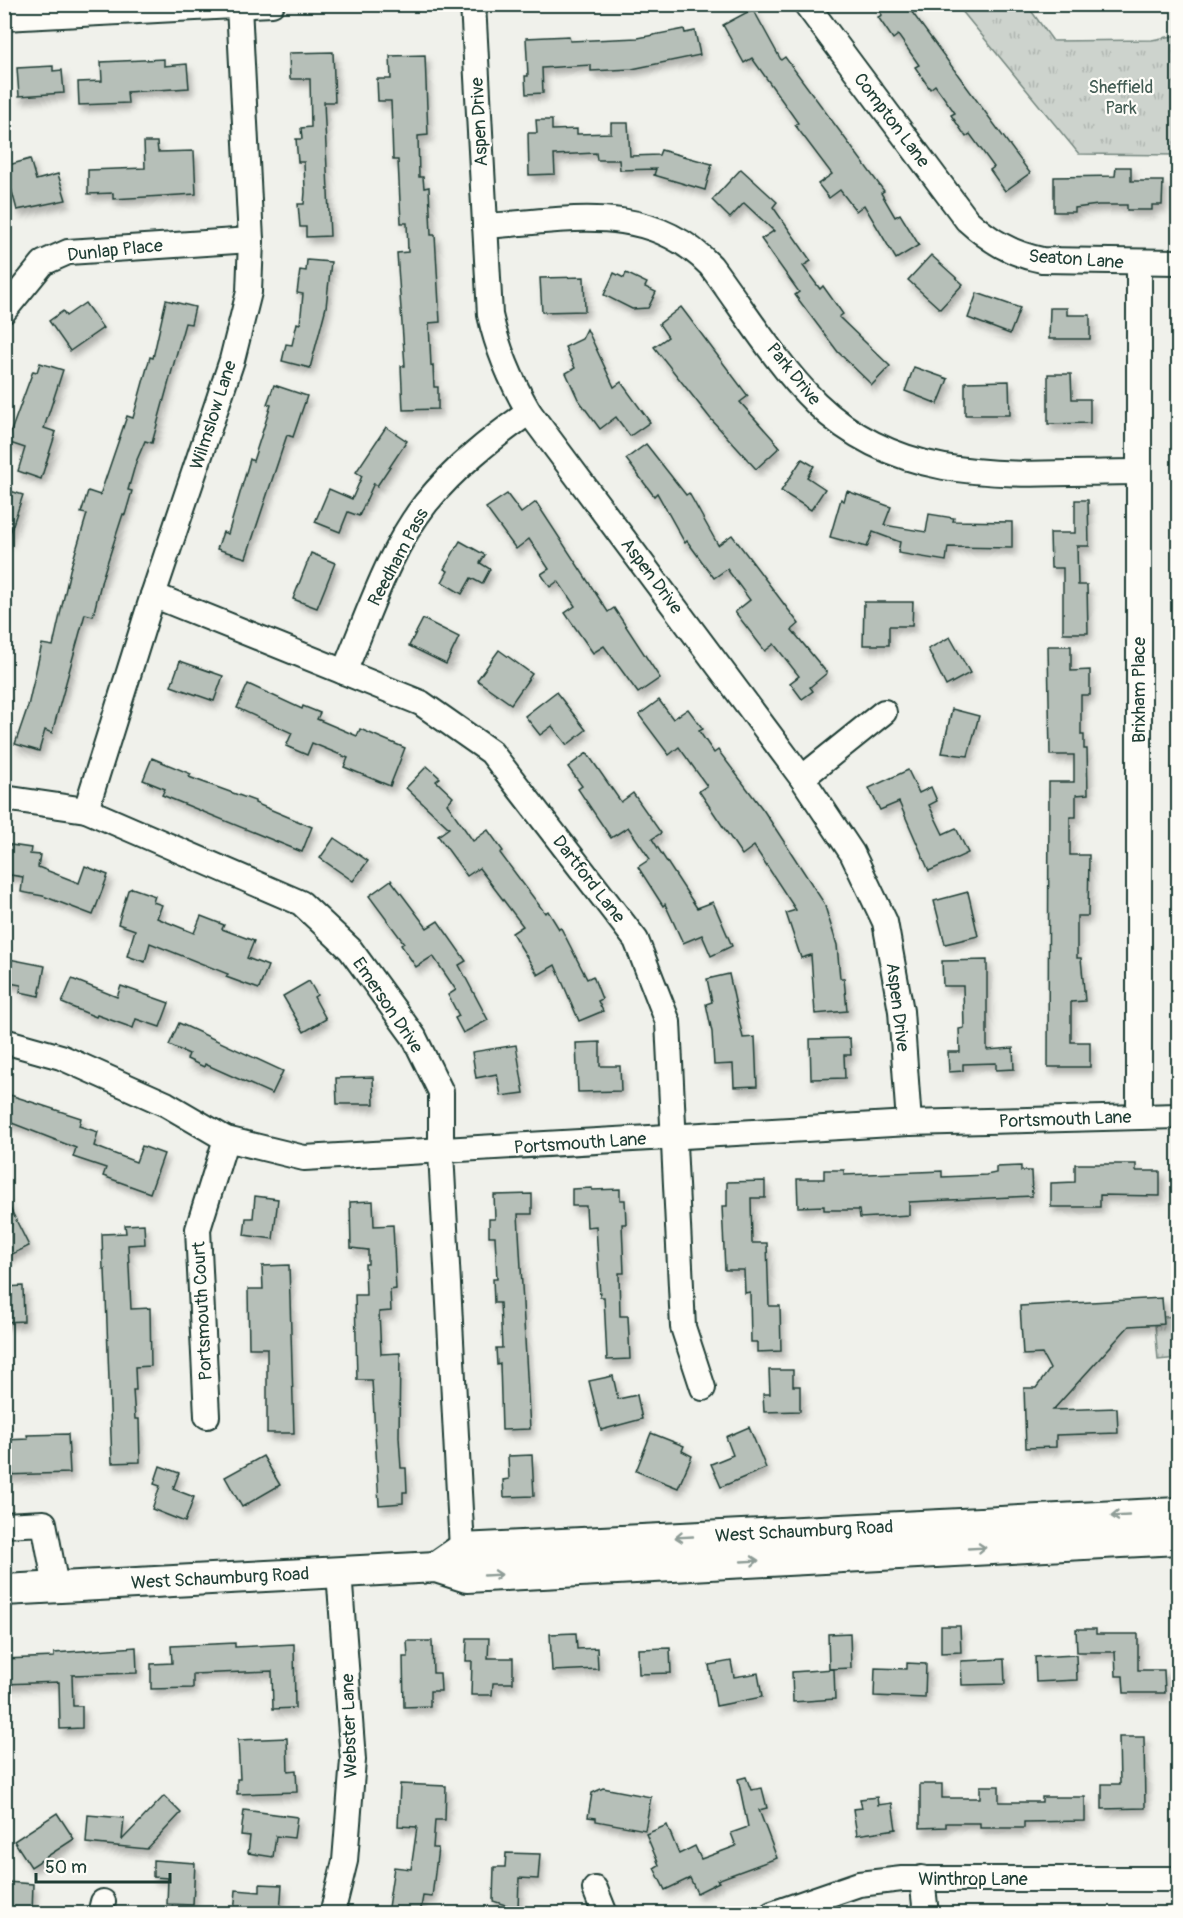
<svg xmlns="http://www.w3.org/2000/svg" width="1183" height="1918" viewBox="0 0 1183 1918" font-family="Pangolin,sans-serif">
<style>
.grass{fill:url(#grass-tufts);stroke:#768880;stroke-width:1.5}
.building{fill:#b6bfb8;stroke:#1f3d34;stroke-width:1.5;filter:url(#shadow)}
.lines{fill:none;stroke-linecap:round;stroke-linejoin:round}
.minor-casing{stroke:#1f3d34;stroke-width:28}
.major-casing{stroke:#1f3d34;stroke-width:34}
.minor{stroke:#fdfcf7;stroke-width:24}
.major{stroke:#fdfcf7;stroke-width:30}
.oneway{stroke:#8e9c96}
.labels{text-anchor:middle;stroke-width:4.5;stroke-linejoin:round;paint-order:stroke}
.park-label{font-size:18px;fill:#425b53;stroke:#fdfcf7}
.street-label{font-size:18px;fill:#1f3d34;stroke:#fdfcf7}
</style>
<defs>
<pattern id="grass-tufts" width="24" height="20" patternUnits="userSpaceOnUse" patternTransform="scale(1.5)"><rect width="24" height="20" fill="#cdd3cd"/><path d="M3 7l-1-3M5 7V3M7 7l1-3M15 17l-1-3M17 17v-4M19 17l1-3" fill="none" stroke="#b0b6b1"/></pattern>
<filter id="shadow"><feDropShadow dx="3.5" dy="6" stdDeviation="3" flood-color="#0004"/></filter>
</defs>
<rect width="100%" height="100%" fill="#f0f1eb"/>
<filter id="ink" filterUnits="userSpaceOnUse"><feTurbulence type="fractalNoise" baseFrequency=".0167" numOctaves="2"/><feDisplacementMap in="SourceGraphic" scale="12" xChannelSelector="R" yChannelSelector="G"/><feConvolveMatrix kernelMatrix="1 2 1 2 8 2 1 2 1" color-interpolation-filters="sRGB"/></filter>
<g filter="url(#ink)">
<g class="grass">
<polygon points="957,5 1027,5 1053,41 1152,40 1178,35 1178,155 1079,154"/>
<polygon points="1178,1316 1178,1358 1158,1360 1155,1325 1163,1324 1163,1317"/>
</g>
<g class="building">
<polygon points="875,4 906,4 1030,173 1005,191 990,170 994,167 970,134 966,137 951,115 955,113 935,85 930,89 915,67 919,65 898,35 893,39 878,17 882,15"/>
<polygon points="753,9 781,60 785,57 884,191 881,193 895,217 900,214 919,245 896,259 864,205 856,211 840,190 829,198 818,184 832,174 795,125 798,123 752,58 744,63 723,25"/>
<polygon points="684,29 685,33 695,31 700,55 632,69 591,71 591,65 542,68 543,93 526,94 525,76 528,76 526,38 569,36 570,41 638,38"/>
<polygon points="333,52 335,102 324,102 330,236 306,237 306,227 300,227 298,204 304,204 305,192 304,162 298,162 296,139 302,139 301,128 311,127 310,79 290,79 289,53"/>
<polygon points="425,55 428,135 418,136 419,177 423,177 424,188 429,187 431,235 435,235 440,322 429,323 431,366 433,365 434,387 438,387 438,409 403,410 401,366 405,366 397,253 408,252 407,223 401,223 398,160 393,160 391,101 378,101 377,79 391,79 390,56"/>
<polygon points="164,59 164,66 187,64 189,88 127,92 128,103 79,105 78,82 102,81 101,62"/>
<polygon points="53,66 53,71 62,70 64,93 19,96 17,68"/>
<polygon points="536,120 552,120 552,130 577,129 577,134 611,133 611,123 628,123 630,156 659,155 661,150 712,164 705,190 654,175 656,169 620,170 619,160 597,160 596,153 554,155 555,174 529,175 528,133 537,133"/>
<polygon points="144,142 157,142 158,152 194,151 196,194 113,199 113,193 88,194 88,170 145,168"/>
<polygon points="30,159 36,180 58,174 66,200 17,210 5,166"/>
<polygon points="1116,167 1131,167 1131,181 1163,181 1162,205 1152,205 1152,210 1127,210 1127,205 1098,205 1075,208 1075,212 1054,212 1054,177 1115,176"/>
<polygon points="741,169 777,202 773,207 811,261 803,266 820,289 823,286 843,314 839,317 890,366 872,385 838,352 795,295 799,292 761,239 774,231 744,203 730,218 712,200"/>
<polygon points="931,255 963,284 940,309 908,280"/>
<polygon points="307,260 331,262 326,307 310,368 282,361 286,344 292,345 297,323 300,324 303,294 297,293 300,270 306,271"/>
<polygon points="614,273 624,278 626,273 647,283 645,287 656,292 648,308 632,309 604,295"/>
<polygon points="584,277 585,311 542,312 540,278"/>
<polygon points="977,293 1020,308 1010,334 968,318"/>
<polygon points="166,300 195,307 191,324 185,323 152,443 145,441 136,462 128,490 132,491 125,515 123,514 102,579 93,616 85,614 52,733 45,730 39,751 15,744 28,706 42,644 53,646 70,570 87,514 81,513 88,491 100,495 127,416 133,418 150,357 153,358"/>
<polygon points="85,303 103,328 70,351 49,321 63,311 66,316"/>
<polygon points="681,307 748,396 740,402 780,447 756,469 710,418 654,347 668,337 659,324"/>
<polygon points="1050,308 1067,308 1067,315 1090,315 1090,339 1049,339"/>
<polygon points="587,329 614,387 621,382 650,422 630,436 616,417 600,429 578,399 566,373 575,368 565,347 582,339"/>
<polygon points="40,363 63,370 44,428 56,432 41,479 18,471 25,448 7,442 33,371 37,372"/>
<polygon points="914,367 948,379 938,404 905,391"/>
<polygon points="1048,374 1071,374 1072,399 1090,399 1090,423 1048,424"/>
<polygon points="1009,381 1010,415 965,415 965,382"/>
<polygon points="274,385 307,396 293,437 287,435 246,558 217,549 223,532 228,534 250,459 253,461 271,405 267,404"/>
<polygon points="386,427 407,441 377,486 374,483 359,516 348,512 340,532 315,522 329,489 352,499 362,476 356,472"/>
<polygon points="646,444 686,495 689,493 718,545 732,535 799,624 792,630 827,673 810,687 813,691 802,699 790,683 799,676 774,644 765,651 735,612 750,600 727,569 714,578 687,541 685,543 657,493 654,496 626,459"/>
<polygon points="802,459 814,466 807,477 825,489 811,510 781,491"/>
<polygon points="4,489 23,495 7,542 4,542"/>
<polygon points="847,491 891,507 884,525 926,532 929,514 954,518 953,521 1012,522 1012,548 948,547 946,561 898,553 900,542 873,532 867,547 830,537 841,499 844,501"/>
<polygon points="507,494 521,513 536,502 608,612 614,608 660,678 638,693 604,646 593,653 565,613 575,606 558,581 550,587 541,574 549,569 529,539 516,549 486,508"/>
<polygon points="1075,500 1088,500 1089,546 1077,546 1078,585 1087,585 1088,633 1063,633 1063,568 1051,568 1050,533 1075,533"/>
<polygon points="460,541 485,555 480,563 490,569 482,584 471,578 462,594 442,582 448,571 444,569"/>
<polygon points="311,553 335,563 317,608 293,599"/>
<polygon points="864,602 913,602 912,626 889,626 889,645 863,645"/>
<polygon points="423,619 459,637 446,664 409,646"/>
<polygon points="950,637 970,673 946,686 928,649"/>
<polygon points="1048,646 1071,646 1071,671 1090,670 1090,695 1081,695 1081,735 1084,735 1084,749 1087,749 1088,794 1076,795 1076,817 1070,817 1070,855 1089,855 1088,916 1077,916 1077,958 1081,958 1085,1001 1071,1002 1071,1042 1090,1042 1090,1067 1048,1067 1049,782 1074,782 1074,755 1050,755"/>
<polygon points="499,650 532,674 511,704 477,680"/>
<polygon points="180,661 223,676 214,701 171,686"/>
<polygon points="248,684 302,709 303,706 320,713 317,719 357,736 360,729 405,748 390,786 344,767 348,758 312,743 307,755 286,746 292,733 237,708"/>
<polygon points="556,692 586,730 567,745 552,726 540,735 525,716"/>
<polygon points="659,700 673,719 688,709 703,729 699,731 714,753 718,750 764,811 824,903 837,945 840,978 844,978 847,1011 815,1014 811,955 801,958 786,913 796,910 754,846 742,855 699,791 707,786 679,747 669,755 639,715"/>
<polygon points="952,709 979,716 968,756 942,753"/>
<polygon points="587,753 621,802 633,793 661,833 652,839 697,908 713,902 732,946 711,956 702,935 683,943 665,904 663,906 638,867 650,859 628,827 611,838 578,789 582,786 568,767"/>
<polygon points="152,758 191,774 189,777 255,801 255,803 312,827 302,852 162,795 165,789 143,780"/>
<polygon points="427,766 440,778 436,781 453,797 447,804 473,841 488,830 503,851 500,853 545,913 548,911 559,929 561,928 587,979 593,976 602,999 598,1001 603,1011 579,1021 555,965 538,975 512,933 523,926 479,868 467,876 438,836 449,828 406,788"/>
<polygon points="908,770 919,793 931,787 937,801 929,805 943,834 956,828 968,853 929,871 899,802 880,810 869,788"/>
<polygon points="334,838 368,861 353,881 320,858"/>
<polygon points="4,844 31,848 30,854 40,855 38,867 79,883 85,866 108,875 93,915 43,896 21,892 23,877 4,874"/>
<polygon points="391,880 427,928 438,921 466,961 459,965 488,1020 463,1033 455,1018 459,1016 448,995 456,990 433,956 416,967 401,945 404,943 369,896"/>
<polygon points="132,888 155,896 153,902 162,905 157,918 194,933 201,916 224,925 222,929 254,941 247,958 268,966 259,989 226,977 228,974 150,943 145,962 127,956 135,930 118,924 128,890"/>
<polygon points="968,892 978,936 945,944 934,901"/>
<polygon points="4,958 45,966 39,996 20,992 21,985 4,982"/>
<polygon points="987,960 987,1050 1013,1048 1014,1069 996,1070 996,1063 963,1064 963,1071 949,1072 948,1052 960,1052 959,1029 964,1028 963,986 943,986 942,961"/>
<polygon points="729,974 743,1038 755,1037 757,1086 734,1087 733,1064 714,1065 712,1032 706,1004 712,1002 707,979"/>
<polygon points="72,979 117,997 121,986 169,1003 160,1027 136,1019 133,1028 97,1015 96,1017 62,1003"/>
<polygon points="309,981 317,995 314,997 326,1019 304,1032 283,996"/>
<polygon points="179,1023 283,1071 272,1094 205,1064 204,1067 187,1059 189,1054 169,1045"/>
<polygon points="850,1038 851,1055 844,1055 845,1078 811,1079 810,1039"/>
<polygon points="600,1042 600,1066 620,1066 621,1091 578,1092 576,1043"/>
<polygon points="516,1045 524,1093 501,1096 497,1074 476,1078 472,1052"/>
<polygon points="373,1077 374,1104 337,1104 336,1078"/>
<polygon points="4,1093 81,1118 79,1126 98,1132 94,1146 136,1162 142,1146 164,1154 150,1193 103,1176 106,1168 73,1157 76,1148 4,1120"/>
<polygon points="1075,1164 1136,1164 1136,1171 1160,1171 1160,1196 1100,1195 1100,1207 1051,1207 1051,1183 1075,1182"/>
<polygon points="1021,1166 1021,1171 1031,1171 1032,1196 909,1202 909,1215 860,1218 859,1210 824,1210 824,1206 798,1207 797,1179 824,1179 824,1170 844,1170 844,1175 942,1171 942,1177 986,1175 996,1173 996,1167"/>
<polygon points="765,1181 765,1198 751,1198 752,1243 767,1243 769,1306 780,1306 781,1351 757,1352 757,1342 751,1342 750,1292 745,1293 744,1270 725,1270 722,1206 727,1206 727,1182"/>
<polygon points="592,1188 592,1190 620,1189 620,1200 625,1200 626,1224 622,1224 624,1273 619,1273 620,1316 628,1316 630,1359 607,1360 604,1297 600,1297 596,1226 587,1227 586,1206 572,1206 572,1189"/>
<polygon points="532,1194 532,1214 518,1214 530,1429 502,1430 500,1364 497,1365 496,1348 502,1348 500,1303 494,1303 493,1279 497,1279 495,1236 489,1236 489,1219 495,1219 494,1195"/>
<polygon points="4,1196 29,1246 4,1258"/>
<polygon points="255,1196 278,1199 273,1239 244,1235 246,1218 253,1218"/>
<polygon points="373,1201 374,1226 393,1225 396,1289 390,1290 391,1311 379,1312 381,1354 400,1353 399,1437 401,1468 406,1468 407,1492 403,1492 403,1503 379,1505 372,1380 357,1380 355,1295 366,1295 365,1264 368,1264 368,1250 351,1248 350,1202"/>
<polygon points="144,1224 145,1244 128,1245 131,1309 150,1308 151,1366 135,1367 136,1390 133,1390 135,1419 139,1419 140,1462 112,1463 105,1269 103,1269 102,1234 126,1233 125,1225"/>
<polygon points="289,1265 294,1433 267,1433 267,1348 249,1348 248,1289 263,1289 262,1266"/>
<polygon points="23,1286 24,1321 4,1322 4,1287"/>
<polygon points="1162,1298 1164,1324 1129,1326 1053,1410 1117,1408 1118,1433 1056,1435 1056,1447 1026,1448 1024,1388 1036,1388 1050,1369 1042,1354 1023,1355 1020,1306"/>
<polygon points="769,1370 793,1370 793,1386 800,1386 800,1411 764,1412 763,1394 770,1394"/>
<polygon points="613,1376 618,1399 637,1395 642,1419 601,1430 589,1381"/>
<polygon points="749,1427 766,1468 721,1487 711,1464 733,1455 726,1437"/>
<polygon points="651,1433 684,1446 682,1451 692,1456 678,1488 636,1471"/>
<polygon points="68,1434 70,1473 4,1475 4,1440 28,1439 27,1435"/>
<polygon points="532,1455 534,1496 504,1497 503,1480 509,1479 508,1456"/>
<polygon points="263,1456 280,1485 242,1507 225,1477"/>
<polygon points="160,1466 179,1473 173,1489 194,1497 185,1522 152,1509 160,1486 154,1484"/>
<polygon points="941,1626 960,1626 961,1652 941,1653"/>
<polygon points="1076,1629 1096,1629 1096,1634 1138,1634 1138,1670 1164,1670 1165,1693 1124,1693 1123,1676 1116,1676 1115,1652 1077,1652"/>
<polygon points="576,1633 577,1649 597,1648 598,1669 552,1671 550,1634"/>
<polygon points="850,1633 851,1668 829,1669 828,1634"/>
<polygon points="467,1638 489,1638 488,1658 513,1658 513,1683 493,1683 492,1695 471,1695 472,1661 466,1661"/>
<polygon points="407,1641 432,1641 433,1673 440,1673 441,1691 430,1691 430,1706 404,1707 403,1657 408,1657"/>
<polygon points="235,1643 235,1647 294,1644 295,1708 273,1709 272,1671 193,1674 193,1688 151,1689 151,1664 172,1663 171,1646"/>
<polygon points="136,1647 137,1673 72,1675 73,1706 82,1706 82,1728 60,1729 59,1682 4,1684 4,1659 54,1657 54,1653"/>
<polygon points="670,1648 671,1673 639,1674 638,1649"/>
<polygon points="1076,1655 1077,1680 1036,1682 1035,1657"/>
<polygon points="1004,1659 1005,1684 962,1685 961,1661"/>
<polygon points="731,1661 734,1677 758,1673 762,1697 716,1706 709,1665"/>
<polygon points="907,1663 926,1664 925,1698 874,1696 875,1668 907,1669"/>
<polygon points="834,1669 835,1699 793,1702 792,1672"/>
<polygon points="1119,1737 1144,1737 1145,1808 1102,1809 1102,1784 1120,1784"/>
<polygon points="287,1738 288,1771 296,1770 297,1792 237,1794 237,1779 240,1779 238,1740"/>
<polygon points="746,1777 751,1790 762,1788 767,1808 759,1810 777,1858 717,1880 719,1882 697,1893 690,1878 665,1890 654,1868 659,1865 646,1834 667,1825 679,1854 695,1846 701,1859 736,1846 731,1833 748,1827 738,1779"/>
<polygon points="400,1784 446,1786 445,1820 435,1820 433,1848 438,1848 432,1897 423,1896 420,1914 387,1914 394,1867 411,1869 417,1827 398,1826"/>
<polygon points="920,1784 942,1784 942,1798 980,1798 980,1786 999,1786 999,1802 1042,1802 1042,1797 1085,1797 1085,1821 1024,1822 1024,1828 980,1828 980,1823 946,1823 946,1827 920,1828"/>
<polygon points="603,1788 651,1797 645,1830 596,1821 596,1818 588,1817 592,1793"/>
<polygon points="164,1796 181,1813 147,1849 86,1843 88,1815 124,1818 122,1840"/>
<polygon points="877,1797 878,1805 892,1803 896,1829 857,1835 853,1809 862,1808 860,1799"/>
<polygon points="244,1810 297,1817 294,1838 276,1836 273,1857 248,1853 250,1836 241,1835"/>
<polygon points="57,1813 74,1839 31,1867 14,1841"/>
<polygon points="506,1853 540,1854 538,1879 519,1878 518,1909 493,1901 494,1867 505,1867"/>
<polygon points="153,1860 195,1863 193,1905 167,1904 168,1878 153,1877"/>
<polygon points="7,1882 33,1884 32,1914 5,1914"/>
<polygon points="260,1884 282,1885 280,1912 234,1914 236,1890 260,1892"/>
</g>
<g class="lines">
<g class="minor-casing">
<g id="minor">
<path d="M473,4L490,315C498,351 511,381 529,412L802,778L852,853L885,922L901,1011L909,1123"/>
<path d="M806,4L967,220C990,241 1012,254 1042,260L1178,262"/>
<polyline points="4,18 272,4"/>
<path d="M485,226C567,221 647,200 711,266C743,309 777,365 816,403C907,491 1023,472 1139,472"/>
<polyline points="1139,262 1139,1117"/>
<polyline points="4,311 43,263 68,252 251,240"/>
<polyline points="153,595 421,703 491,752 636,940 668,1022 683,1327 703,1388"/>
<path d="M344,672C368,616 388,551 426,503C456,466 491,439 529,412"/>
<polyline points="802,778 884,712"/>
<polyline points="4,798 86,810 301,903 350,949 414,1037 441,1092 441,1152 462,1549"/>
<polyline points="86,810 153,595 232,360 249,292 251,240 239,6"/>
<polyline points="4,1041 61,1057 166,1104 226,1139 304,1158 909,1123 1178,1116"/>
<polyline points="207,1416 198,1229 226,1139"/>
<polyline points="4,1525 44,1523 56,1587"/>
<polyline points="922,1878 926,1914"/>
<polyline points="595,1889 605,1914"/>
<polyline points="100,1914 103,1902"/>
<polyline points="332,1914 345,1861 353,1760 339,1572"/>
<polyline points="772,1914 859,1884 902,1879 1178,1879"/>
</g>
</g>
<g class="major-casing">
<g id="major">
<polyline points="436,1567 462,1549 1178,1513"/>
<polyline points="4,1590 436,1567 467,1577 1178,1539"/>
</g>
</g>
<use href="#minor" class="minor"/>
<use href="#major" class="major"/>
</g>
<defs><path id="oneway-shaft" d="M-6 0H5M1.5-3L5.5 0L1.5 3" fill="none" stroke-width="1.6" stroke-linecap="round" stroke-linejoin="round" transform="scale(1.5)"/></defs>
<g class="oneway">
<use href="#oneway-shaft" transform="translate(1120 1516) rotate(177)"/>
<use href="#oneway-shaft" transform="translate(684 1537) rotate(177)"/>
<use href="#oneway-shaft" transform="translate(977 1548) rotate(-3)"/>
<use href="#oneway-shaft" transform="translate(750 1561) rotate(-3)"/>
<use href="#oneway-shaft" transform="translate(493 1575) rotate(-3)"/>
</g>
</g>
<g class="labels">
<g class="park-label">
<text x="1121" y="93">Sheffield<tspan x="1121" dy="21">Park</tspan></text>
</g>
<g class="street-label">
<text transform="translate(892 120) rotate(53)" y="6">Compton Lane</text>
<text transform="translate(479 122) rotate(-93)" y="6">Aspen Drive</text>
<text transform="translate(115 250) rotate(-6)" y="6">Dunlap Place</text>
<text transform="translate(1076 259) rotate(4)" y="6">Seaton Lane</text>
<text transform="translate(794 374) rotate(51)" y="6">Park Drive</text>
<text transform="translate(213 415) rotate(-72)" y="6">Wilmslow Lane</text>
<text transform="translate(398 557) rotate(-62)" y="6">Reedham Pass</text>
<text transform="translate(652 576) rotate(53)" y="6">Aspen Drive</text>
<text transform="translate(1139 690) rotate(-90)" y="6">Brixham Place</text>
<text transform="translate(589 879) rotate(52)" y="6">Dartford Lane</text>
<text transform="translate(388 1005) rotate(56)" y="6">Emerson Drive</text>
<text transform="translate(898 1007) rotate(83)" y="6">Aspen Drive</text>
<text transform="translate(1065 1119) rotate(-2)" y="6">Portsmouth Lane</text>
<text transform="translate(580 1143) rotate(-4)" y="6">Portsmouth Lane</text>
<text transform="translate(202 1311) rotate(-93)" y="6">Portsmouth Court</text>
<text transform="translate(804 1531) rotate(-3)" y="6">West Schaumburg Road</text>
<text transform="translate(220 1578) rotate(-3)" y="6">West Schaumburg Road</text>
<text transform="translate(349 1726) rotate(-92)" y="6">Webster Lane</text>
<text x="973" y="1885">Winthrop Lane</text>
</g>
</g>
<rect width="1183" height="1918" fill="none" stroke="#fdfcf7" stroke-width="24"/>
<rect x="12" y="12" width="1159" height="1894" fill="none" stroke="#1f3d34" stroke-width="2" filter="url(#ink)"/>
<path d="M36 1873v9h134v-9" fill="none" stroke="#1f3d34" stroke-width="3"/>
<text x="45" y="1873" font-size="18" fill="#1f3d34" stroke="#fdfcf7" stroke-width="4.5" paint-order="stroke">50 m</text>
</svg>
